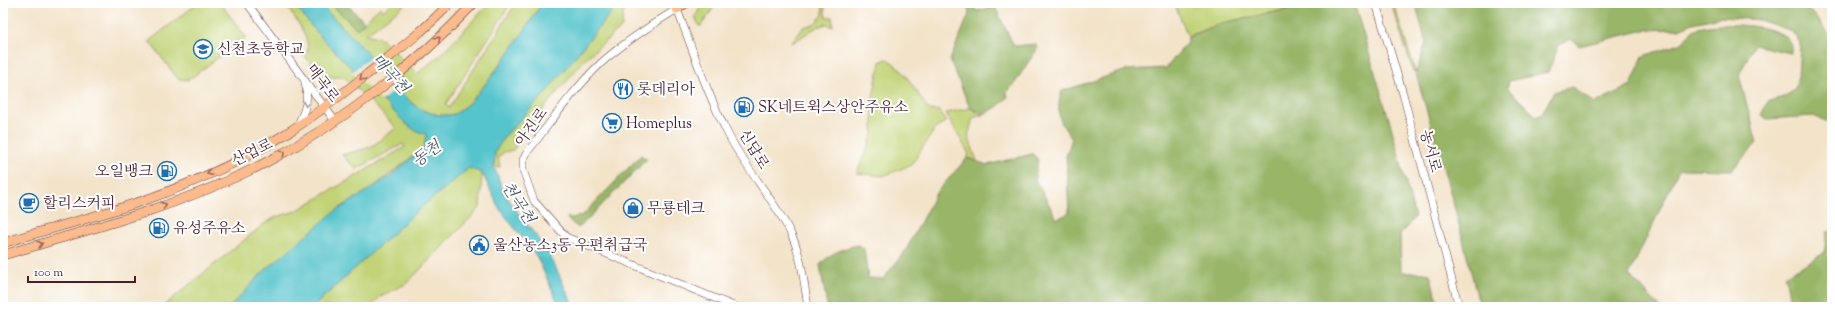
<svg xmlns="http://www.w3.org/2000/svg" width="1835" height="310" viewBox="0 0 1835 310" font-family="'Sorts Mill Goudy','Noto Serif KR',serif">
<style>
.green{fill:#c1d376;stroke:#867950}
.forest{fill:#98b567;stroke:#716a49}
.water{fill:#57c4cc;stroke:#50727c}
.pier{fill:#f3e3c9}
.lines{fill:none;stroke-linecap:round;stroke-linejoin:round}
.minor-casing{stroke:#633c43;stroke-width:8}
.major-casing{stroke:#633c43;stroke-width:10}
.minor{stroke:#fff;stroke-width:7}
.major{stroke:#fbbb8d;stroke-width:9}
.oneway{stroke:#9a6557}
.oneway2{stroke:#ae9aa0}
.labels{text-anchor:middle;stroke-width:4;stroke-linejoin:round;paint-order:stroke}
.poi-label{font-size:15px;fill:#4a1f2b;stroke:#fff;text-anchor:start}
.street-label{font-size:15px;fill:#4a1f2b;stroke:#fff}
.water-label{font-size:16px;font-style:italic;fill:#4f5963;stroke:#fff}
</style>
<rect width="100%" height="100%" fill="#fff"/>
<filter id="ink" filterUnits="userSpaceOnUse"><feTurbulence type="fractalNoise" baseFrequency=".025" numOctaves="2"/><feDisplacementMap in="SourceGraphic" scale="8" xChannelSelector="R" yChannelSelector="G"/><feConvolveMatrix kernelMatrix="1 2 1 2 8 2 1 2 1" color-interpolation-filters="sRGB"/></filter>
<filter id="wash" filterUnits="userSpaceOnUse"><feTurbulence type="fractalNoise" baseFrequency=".012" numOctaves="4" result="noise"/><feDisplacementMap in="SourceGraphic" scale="16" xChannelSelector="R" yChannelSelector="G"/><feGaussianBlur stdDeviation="0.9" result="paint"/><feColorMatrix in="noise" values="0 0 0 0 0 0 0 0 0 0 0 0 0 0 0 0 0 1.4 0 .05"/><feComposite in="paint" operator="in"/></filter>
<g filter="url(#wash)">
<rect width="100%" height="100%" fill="#f3e3c9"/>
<g class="green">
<polygon points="198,3 220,3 246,37 188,80 178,79 149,41"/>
<path d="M284,3H293L319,35L405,123L416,131L426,134L424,148L264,271L230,307H162L264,224L276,217L296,211L405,147L403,144L356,169L342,155L371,147L396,128L379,110L344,77H322L304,55L308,50C308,34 293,15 284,3Z"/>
<path d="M319,3H330L357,29L380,7L383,11L392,3H407L366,34L381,38L417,74L440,55L490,3H511L446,104L449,108L516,3H542C530,23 473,109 454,114C441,118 422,112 412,103C402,95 395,83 386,73C364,50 342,26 319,3Z"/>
<polygon points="619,3 629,3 623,14 622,27 585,59 544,108 513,150 504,152 498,157 500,167 494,167 495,152 504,137 542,96"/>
<polygon points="703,3 717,3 700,27 695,17"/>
<path d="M822,3H824L826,17H832L833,26H830L827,24C815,25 803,38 791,43L804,27L814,24L823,15Z"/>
<polygon points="1174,3 1311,3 1307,5 1221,23 1188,36"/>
<polygon points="1391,3 1393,3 1416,73 1413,71"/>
<path d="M887,59C905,69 916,91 927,108L930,110L939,111L946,121L935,129L911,165L883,176L857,173L873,134V97L880,62Z"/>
<polygon points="970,108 982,115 973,118 968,136 977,161 967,158 969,154 946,113"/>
<polygon points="469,168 482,173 480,208 407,283 380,297 371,307 313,307 417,211"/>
</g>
<g class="forest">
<polygon points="330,3 345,3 365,22 357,29"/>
<polygon points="967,3 973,3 976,11 995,7 1014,46 1036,44 1038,48 1023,70 1013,86 1007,92 1008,97 997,107 982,115 981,112 970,108 950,60 969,14"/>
<path d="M1312,3H1354L1391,126L1415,217L1400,235L1401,271C1413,275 1418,271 1430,274L1439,307L827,306L820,265C830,253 843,248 858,245L864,249L868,278L883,279L906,250L936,193L967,158L987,165L1032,154L1038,159L1035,179L1057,219L1069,213L1066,156L1072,139C1059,121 1055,113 1062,91L1127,70L1166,68L1186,44L1188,37L1221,23L1307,6Z"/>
<path d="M1415,3H1799L1813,14L1832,38V123L1813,116L1767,119L1761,114L1769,101L1787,96L1795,88L1798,78L1800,44L1797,37L1789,30L1760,20L1721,17L1693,23L1679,29L1645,30L1579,46L1571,39L1559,45L1548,72L1509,81L1507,88L1536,116L1541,115L1554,92L1572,87L1595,103L1631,85L1643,56C1655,52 1669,49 1681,43C1686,41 1688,33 1694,30C1710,21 1780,23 1789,41C1792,45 1791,49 1791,53L1754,45L1739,75L1757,143L1732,170L1679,169L1629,275L1660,307H1480L1456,213L1416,73L1426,43Z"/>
<polygon points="641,155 647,159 580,227 577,227 567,219 568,217 572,218 583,215"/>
<polygon points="1832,231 1832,307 1791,307 1785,276 1824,253 1827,232"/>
</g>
<path class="water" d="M293,3H319C342,26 364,50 386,73C395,83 402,95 412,103C422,112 441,118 454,114C473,109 530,23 542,3H619L542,97L504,137L495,152L494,167L504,192L515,209L548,251L574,307H560L537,257L499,208L482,173L469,168L417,211L313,307H230L264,271L334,212L389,177L424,148L426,134L416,131L405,123L319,35Z"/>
<polygon class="pier" points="372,56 399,86 381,101 352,72"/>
</g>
<g filter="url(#ink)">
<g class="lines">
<g class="minor-casing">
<g id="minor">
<polyline points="247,3 335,121"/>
<polyline points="1376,3 1403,94 1459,307"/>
<path d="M297,126C305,111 309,100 305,83"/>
<path d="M736,307L566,237L534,201L523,170V160L528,151C551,122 573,90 600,64C622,44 651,25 677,9C693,51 708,96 729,136C747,171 775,200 792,236C802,258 804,283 808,307"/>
</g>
</g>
<g class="major-casing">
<g id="major">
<polyline points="677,9 686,3"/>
<path d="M3,243C51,228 100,216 148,199C195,182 245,160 287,133C318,114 346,91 375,68C401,48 428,27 450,3"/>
<path d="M3,255C92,229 183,205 265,163C342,123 415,66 474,3"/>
</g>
</g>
<use href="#minor" class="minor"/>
<use href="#major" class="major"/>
</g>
<defs><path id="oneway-chevron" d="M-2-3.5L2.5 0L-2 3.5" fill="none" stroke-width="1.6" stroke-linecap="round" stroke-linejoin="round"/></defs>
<g class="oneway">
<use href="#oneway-chevron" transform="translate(438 39) rotate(-42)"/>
<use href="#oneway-chevron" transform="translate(362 78) rotate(142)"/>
<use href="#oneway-chevron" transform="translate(283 153) rotate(-29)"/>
<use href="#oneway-chevron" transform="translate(209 173) rotate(155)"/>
<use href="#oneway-chevron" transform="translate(164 205) rotate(-21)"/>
<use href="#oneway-chevron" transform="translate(40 244) rotate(-16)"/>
</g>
<use class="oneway2" href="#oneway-chevron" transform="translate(306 104) rotate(101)"/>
</g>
<defs>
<g id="school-ring" transform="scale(1)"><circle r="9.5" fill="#fff" stroke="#1f6fb2" stroke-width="1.5"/><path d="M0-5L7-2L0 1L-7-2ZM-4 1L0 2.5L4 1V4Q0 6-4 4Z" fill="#1f6fb2"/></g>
<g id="restaurant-ring" transform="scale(1)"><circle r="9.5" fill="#fff" stroke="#1f6fb2" stroke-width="1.5"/><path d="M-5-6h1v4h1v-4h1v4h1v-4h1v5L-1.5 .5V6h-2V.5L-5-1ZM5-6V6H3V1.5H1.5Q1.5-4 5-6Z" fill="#1f6fb2"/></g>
<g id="fuel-ring" transform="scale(1)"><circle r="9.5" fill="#fff" stroke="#1f6fb2" stroke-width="1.5"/><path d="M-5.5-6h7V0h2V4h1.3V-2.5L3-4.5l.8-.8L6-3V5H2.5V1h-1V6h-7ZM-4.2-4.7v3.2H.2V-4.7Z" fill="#1f6fb2"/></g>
<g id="supermarket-ring" transform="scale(1)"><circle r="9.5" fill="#fff" stroke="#1f6fb2" stroke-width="1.5"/><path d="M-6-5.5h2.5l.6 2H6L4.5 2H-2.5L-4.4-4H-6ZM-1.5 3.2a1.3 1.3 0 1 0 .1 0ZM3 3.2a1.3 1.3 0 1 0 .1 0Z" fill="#1f6fb2"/></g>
<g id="cafe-ring" transform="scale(1)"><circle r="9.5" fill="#fff" stroke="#1f6fb2" stroke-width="1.5"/><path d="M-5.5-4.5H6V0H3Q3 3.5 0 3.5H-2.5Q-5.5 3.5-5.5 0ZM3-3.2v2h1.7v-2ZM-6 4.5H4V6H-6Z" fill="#1f6fb2"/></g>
<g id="shop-ring" transform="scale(1)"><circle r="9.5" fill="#fff" stroke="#1f6fb2" stroke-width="1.5"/><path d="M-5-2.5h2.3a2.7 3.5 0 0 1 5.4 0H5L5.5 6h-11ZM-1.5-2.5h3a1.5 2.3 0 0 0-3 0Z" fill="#1f6fb2"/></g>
<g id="civic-ring" transform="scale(1)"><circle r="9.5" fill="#fff" stroke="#1f6fb2" stroke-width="1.5"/><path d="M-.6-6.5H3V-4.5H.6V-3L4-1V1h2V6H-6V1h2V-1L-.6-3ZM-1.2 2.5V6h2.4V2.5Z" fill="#1f6fb2"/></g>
</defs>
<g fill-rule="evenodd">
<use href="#school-ring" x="203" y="49"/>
<use href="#restaurant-ring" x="623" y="89"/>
<use href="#fuel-ring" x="744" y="107"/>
<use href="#supermarket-ring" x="612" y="123"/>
<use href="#fuel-ring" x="167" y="171"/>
<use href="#cafe-ring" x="29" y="203"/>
<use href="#shop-ring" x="633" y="208"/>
<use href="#fuel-ring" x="159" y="228"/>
<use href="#civic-ring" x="479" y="245"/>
</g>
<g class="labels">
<g class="poi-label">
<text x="217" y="54">신천초등학교</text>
<text x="637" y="94">롯데리아</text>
<text x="758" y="112">SK네트윅스상안주유소</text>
<text x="626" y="128">Homeplus</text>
<text x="153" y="176" text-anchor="end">오일뱅크</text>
<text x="43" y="208">할리스커피</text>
<text x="647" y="213">무룡테크</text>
<text x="173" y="233">유성주유소</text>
<text x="493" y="250">울산농소3동 우편취급국</text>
</g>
<g class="street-label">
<text transform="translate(323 83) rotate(53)" y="5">매곡로</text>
<text transform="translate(531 127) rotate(-54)" y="5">아진로</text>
<text transform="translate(754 149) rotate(59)" y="5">신답로</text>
<text transform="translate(1431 151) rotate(75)" y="5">농서로</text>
<text transform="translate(252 152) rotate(-26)" y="5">산업로</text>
</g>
<g class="water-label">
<text transform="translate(391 73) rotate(48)" y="6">매곡천</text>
<text transform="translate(426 153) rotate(-36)" y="6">동천</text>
<text transform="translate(519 202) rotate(57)" y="6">천곡천</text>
</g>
</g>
<rect width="1835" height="310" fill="none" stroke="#fff" stroke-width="16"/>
<path d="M28 276v6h107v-6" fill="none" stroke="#4a1f2b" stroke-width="2"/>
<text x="34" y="276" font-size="12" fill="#4a1f2b" stroke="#ffffff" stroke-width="3" paint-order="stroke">100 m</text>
</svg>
